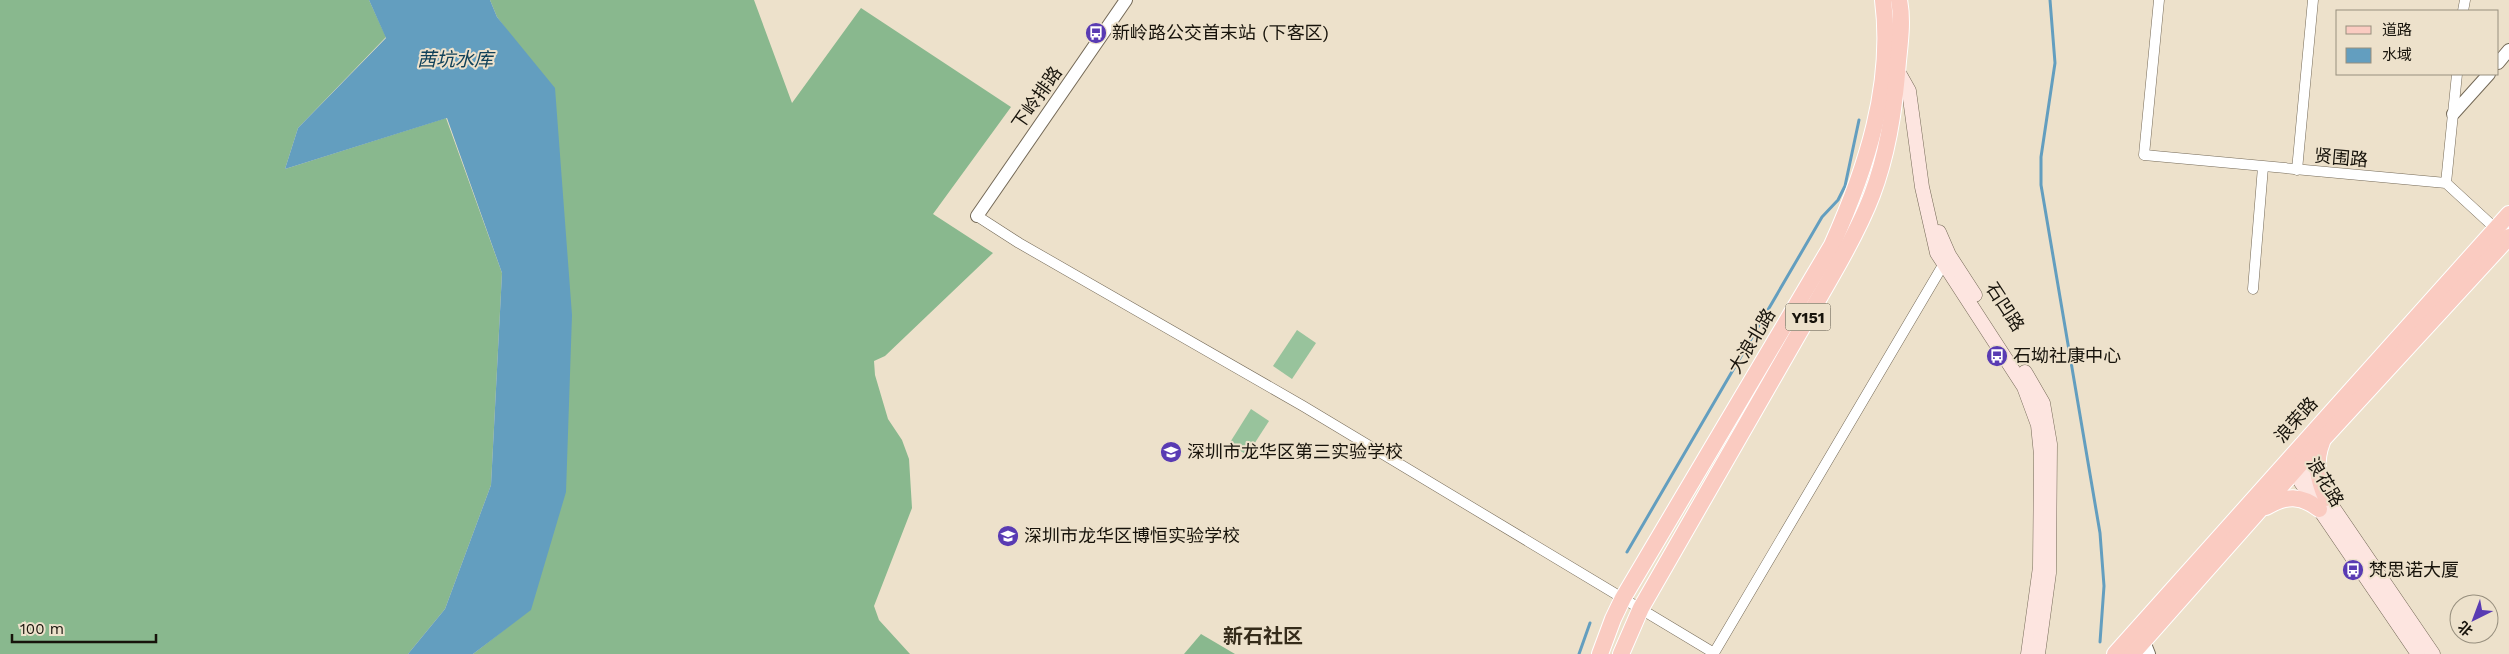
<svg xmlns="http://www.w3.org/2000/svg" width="2509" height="654" viewBox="0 0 2509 654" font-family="'Work Sans','Noto Sans SC',sans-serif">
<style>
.green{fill:#98c39c}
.forest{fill:#89b88e}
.water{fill:#639ebf}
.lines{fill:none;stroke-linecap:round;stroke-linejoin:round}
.stream{stroke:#639ebf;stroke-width:3}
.minor-casing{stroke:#746957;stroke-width:11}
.tertiary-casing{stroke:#746957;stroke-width:14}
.secondary-casing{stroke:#746957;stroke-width:15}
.primary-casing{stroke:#fff;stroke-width:18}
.minor{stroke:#fff;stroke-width:10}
.tertiary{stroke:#fff;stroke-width:12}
.secondary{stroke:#fde5e0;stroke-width:14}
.primary{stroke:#facbc1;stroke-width:16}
.labels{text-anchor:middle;stroke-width:4;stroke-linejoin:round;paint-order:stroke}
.shield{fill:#ede1cb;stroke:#575145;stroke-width:1}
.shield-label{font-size:16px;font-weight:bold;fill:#17130b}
.poi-label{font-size:18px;fill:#17130b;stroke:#ede1cb;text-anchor:start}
.street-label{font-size:18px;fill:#17130b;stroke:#ede1cb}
.water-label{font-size:19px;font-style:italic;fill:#104159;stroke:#ede1cb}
.quarter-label{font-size:20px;font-weight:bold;fill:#352b1a;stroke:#ede1cb}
</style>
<rect width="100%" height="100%" fill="#ede1cb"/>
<g class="green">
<polygon points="1297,330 1316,343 1292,379 1273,366"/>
<polygon points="1251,409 1269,421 1247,455 1229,444"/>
</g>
<g class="forest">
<polygon points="0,0 369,0 386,37 298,128 285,169 446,118 502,273 491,485 445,609 408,654 0,654"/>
<polygon points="490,0 754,0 792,103 861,8 1011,107 933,214 993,253 885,356 874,361 875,375 888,419 902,440 909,459 912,508 874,606 879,620 910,654 473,654 531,609 506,29 497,17"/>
<polygon points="1201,634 1235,654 1184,654"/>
</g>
<polygon class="water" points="369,0 490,0 497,17 555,88 572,315 566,492 531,610 473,654 408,654 445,609 491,485 502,273 447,118 285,169 298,128 386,38"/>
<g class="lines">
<g class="stream">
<polyline points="2050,0 2055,63 2041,157 2041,185 2100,533 2104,586 2100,642"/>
<polyline points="1627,552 1822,217 1838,200 1845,186 1859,120"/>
<polyline points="1579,654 1590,623"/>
</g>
<g class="minor-casing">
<g id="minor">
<polyline points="2159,0 2144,155 2446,183 2496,229 2496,233"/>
<polyline points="2463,11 2465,0"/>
<polyline points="2297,170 2313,0"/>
<polyline points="2446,183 2457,74"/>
<polyline points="977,216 1019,243 1303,406 1714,653 1946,260"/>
<polyline points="2253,289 2263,167"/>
</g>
</g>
<g class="tertiary-casing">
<g id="tertiary">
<polyline points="2498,63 2509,50"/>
<polyline points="2453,114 2489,74"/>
<polyline points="977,216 1126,0"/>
<polyline points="2141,634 2149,654"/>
</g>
</g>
<g class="secondary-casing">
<g id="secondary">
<polyline points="1897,77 1900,75 1909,91 1922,187 1937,253 2024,387 2038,425 2041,455 2040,567 2028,654"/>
<polyline points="1939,232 1949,255 1975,295"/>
<polyline points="2025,372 2043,403 2050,444 2049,573 2038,654"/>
<polyline points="2293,458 2302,462 2433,654"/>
<polyline points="2291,462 2294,472 2418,654"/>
</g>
</g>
<g class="primary-casing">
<g id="primary">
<path d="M2322,442C2314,462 2318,479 2326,498"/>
<path d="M2266,507C2286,495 2301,495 2319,509"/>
<path d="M1600,654L1613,619L1623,598L1832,245C1866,169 1894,85 1883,0"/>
<path d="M1621,654L1641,608L1831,277C1846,251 1861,224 1872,195C1888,153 1895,106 1898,61C1900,41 1903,20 1899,0"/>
<polyline points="2115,654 2509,214"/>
<polyline points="2132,654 2302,462 2509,237"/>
</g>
</g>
<use href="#minor" class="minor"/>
<use href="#tertiary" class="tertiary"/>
<use href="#secondary" class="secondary"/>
<use href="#primary" class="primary"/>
</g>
<defs>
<g id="bus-disc" transform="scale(1.125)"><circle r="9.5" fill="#593bb3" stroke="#ede1cb"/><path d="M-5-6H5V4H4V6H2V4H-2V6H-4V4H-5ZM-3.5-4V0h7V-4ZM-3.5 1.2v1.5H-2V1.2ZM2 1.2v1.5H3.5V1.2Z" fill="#fff"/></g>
<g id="school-disc" transform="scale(1.125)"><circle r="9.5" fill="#593bb3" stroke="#ede1cb"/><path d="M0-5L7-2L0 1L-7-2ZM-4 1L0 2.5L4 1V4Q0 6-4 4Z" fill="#fff"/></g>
</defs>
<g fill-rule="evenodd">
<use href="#bus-disc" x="1096" y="33"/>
<use href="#bus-disc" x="1997" y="356"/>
<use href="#school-disc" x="1171" y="452"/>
<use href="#school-disc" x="1008" y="536"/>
<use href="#bus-disc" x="2353" y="570"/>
</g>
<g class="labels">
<rect class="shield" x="1785.5" y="303.5" width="45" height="27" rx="4"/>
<g class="shield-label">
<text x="1808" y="323">Y151</text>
</g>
<g class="poi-label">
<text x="1112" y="39">新岭路公交首末站 (下客区)</text>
<text x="2013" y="362">石坳社康中心</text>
<text x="1187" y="458">深圳市龙华区第三实验学校</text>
<text x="1024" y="542">深圳市龙华区博恒实验学校</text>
<text x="2369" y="576">梵思诺大厦</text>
</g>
<g class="street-label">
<text transform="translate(1037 98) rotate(-55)" y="6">下岭排路</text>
<text transform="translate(2341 158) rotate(5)" y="6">贤围路</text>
<text transform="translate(2005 307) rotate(57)" y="6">石凹路</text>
<text transform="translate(1752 341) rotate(-59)" y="6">大浪北路</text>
<text transform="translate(2296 420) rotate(-48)" y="6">浪荣路</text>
<text transform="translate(2325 482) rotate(59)" y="6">浪花路</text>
</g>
<g class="water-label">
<text x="455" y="66">茜坑水库</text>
</g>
<g class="quarter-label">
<text x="1263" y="643">新石社区</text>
</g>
</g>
<rect x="2336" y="10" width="162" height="65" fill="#ede1cb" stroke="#978f7e"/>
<rect x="2346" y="26" width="25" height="8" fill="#facbc1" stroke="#978f7e"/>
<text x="2382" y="35" font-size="15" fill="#17130b">道路</text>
<rect x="2346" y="48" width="25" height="15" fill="#639ebf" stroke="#978f7e"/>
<text x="2382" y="60" font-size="15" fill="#17130b">水域</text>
<g transform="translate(2474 619) rotate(222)"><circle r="24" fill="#ede1cb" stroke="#978f7e"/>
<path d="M0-4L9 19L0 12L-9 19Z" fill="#593bb3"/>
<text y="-8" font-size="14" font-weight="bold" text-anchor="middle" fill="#17130b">北</text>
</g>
<path d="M12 634v8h144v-8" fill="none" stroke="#17130b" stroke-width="2.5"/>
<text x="20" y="634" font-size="15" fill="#17130b" stroke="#ede1cb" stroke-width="4" paint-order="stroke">100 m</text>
</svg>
